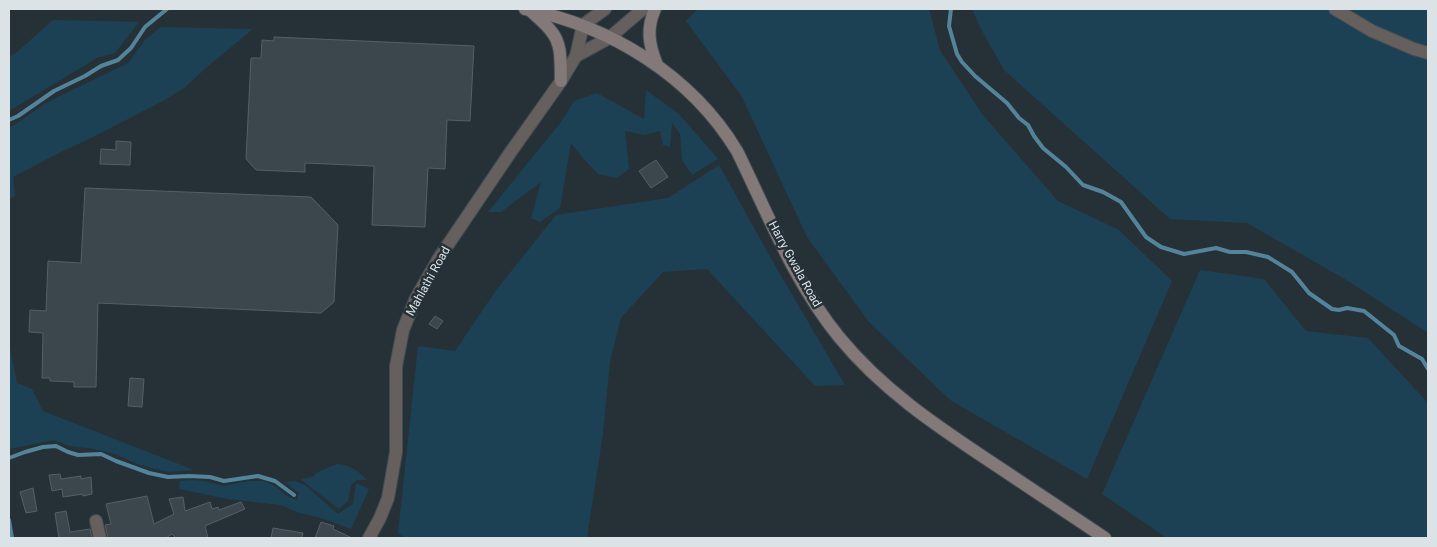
<svg xmlns="http://www.w3.org/2000/svg" width="1437" height="547" viewBox="0 0 1437 547" font-family="Roboto,sans-serif">
<style>
.green{fill:#1c4154}
.lines{fill:none;stroke-linecap:round;stroke-linejoin:round}
.stream{stroke:#53849b;stroke-width:4}
.building{fill:#3c474d;stroke:#545f66}
.minor-casing{stroke:#434d53;stroke-width:14}
.tertiary-casing{stroke:#434d53;stroke-width:14}
.secondary-casing{stroke:#434d53;stroke-width:14}
.minor{stroke:#655f5e;stroke-width:12}
.tertiary{stroke:#655f5e;stroke-width:12}
.secondary{stroke:#837978;stroke-width:12}
.labels{text-anchor:middle;stroke-width:5;stroke-linejoin:round;paint-order:stroke}
.street-label{font-size:12px;fill:#dce3e7;stroke:#263137}
</style>
<rect width="100%" height="100%" fill="#263137"/>
<g class="green">
<polygon points="698,9 929,9 940,50 982,114 1058,201 1119,230 1172,281 1087,479 950,400 869,322 807,237 742,97 686,21"/>
<polygon points="972,9 1428,9 1428,333 1348,281 1247,223 1170,219 1004,70 981,29"/>
<polygon points="53,20 139,22 115,53 97,58 9,111 9,57 16,53"/>
<polygon points="161,27 253,29 207,67 184,88 163,101 91,138 55,155 13,177 15,196 9,199 9,127 16,124 46,103 128,63 145,40"/>
<polygon points="646,90 679,114 718,159 692,175 682,160 680,134 672,123 670,147 663,145 660,131 645,135 625,131 629,169 617,178 598,174 584,159 571,143 560,208 540,222 531,218 541,182 501,212 488,212 561,122 574,101 597,93 644,119"/>
<polygon points="719,165 773,262 845,385 815,386 707,269 663,272 621,318 610,362 603,433 587,538 405,538 398,533 418,346 455,351 497,289 556,215 668,198"/>
<polygon points="1200,270 1264,279 1306,331 1368,338 1428,403 1428,538 1167,538 1102,494"/>
<polygon points="9,343 17,383 32,389 43,411 194,470 168,472 140,465 115,454 89,448 69,446 54,440 9,449"/>
<path d="M337,464C351,465 357,470 367,480H357L351,485L348,501L339,509L300,479L313,477L316,473Z"/>
<polygon points="191,480 204,481 223,486 250,481 264,481 276,487 288,497 297,500 299,493 285,482 295,481 305,485 338,514 353,504 356,483 369,489 351,529 318,517 299,513 281,505 228,499 179,489 180,481"/>
</g>
<g class="lines">
<g class="stream">
<polyline points="951,9 949,26 957,54 962,62 975,76 1007,103 1019,118 1028,125 1034,136 1043,148 1066,167 1083,185 1103,192 1121,202 1146,237 1161,247 1184,254 1216,248 1230,252 1246,252 1268,257 1292,272 1309,293 1332,309 1339,310 1347,308 1364,311 1394,335 1399,346 1422,359 1428,369"/>
<polyline points="9,120 18,116 54,91 85,76 101,66 118,60 131,48 145,27 167,9"/>
<polyline points="9,458 25,452 43,447 56,446 68,452 78,455 101,454 116,461 149,473 168,477 189,476 210,477 224,481 258,476 275,481 294,495"/>
<polyline points="9,520 12,538"/>
</g>
</g>
<g class="building">
<polygon points="274,37 474,46 470,121 447,120 445,169 428,168 425,227 372,225 374,166 305,163 305,172 256,170 246,159 251,58 261,58 262,40 274,41"/>
<polygon points="116,141 131,142 130,165 100,164 101,149 116,150"/>
<polygon points="656,160 668,177 651,188 639,171"/>
<polygon points="85,188 311,197 338,225 334,302 321,313 98,303 96,387 74,387 74,382 50,381 50,378 42,378 43,333 29,332 30,310 46,311 48,261 81,263"/>
<polygon points="435,316 443,321 437,329 429,324"/>
<polygon points="130,378 144,379 142,407 128,406"/>
<polygon points="60,474 61,479 81,476 81,479 91,477 92,494 83,496 83,494 63,497 62,489 52,491 49,475"/>
<polygon points="33,488 37,511 26,513 20,492"/>
<polygon points="147,496 154,524 174,514 169,499 183,497 185,511 210,502 212,509 218,507 219,510 241,502 245,509 205,526 208,538 176,538 172,534 166,538 108,538 105,525 111,524 106,504"/>
<polygon points="66,511 70,532 90,529 92,538 59,538 55,513"/>
<polygon points="321,522 334,526 333,529 352,538 315,538"/>
<polygon points="273,528 303,533 302,538 271,538"/>
</g>
<g class="lines">
<g class="minor-casing">
<polyline id="minor" points="96,521 100,538"/>
</g>
<g class="tertiary-casing">
<g id="tertiary">
<polyline points="1335,9 1372,31 1414,49 1428,53"/>
<polyline points="576,56 609,38 643,9"/>
<polyline points="369,538 380,518 388,498 396,452 396,366 403,330 416,298 439,258 510,153 561,81 576,56 583,25 605,9"/>
</g>
</g>
<g class="secondary-casing">
<g id="secondary">
<path d="M525,9C610,26 691,75 737,151C768,214 794,282 839,337C883,391 940,428 997,466C1033,490 1069,514 1105,538"/>
<path d="M655,9C646,29 649,45 657,65"/>
<path d="M531,11C538,18 546,24 551,31C563,45 560,64 561,81"/>
</g>
</g>
<use href="#minor" class="minor"/>
<use href="#tertiary" class="tertiary"/>
<use href="#secondary" class="secondary"/>
</g>
<g class="labels">
<g class="street-label">
<text transform="translate(795 264) rotate(61)" y="4">Harry Gwala Road</text>
<text transform="translate(428 281) rotate(-61)" y="4">Mahlathi Road</text>
</g>
</g>
<rect width="1437" height="547" fill="none" stroke="#dce3e7" stroke-width="20"/>
</svg>
